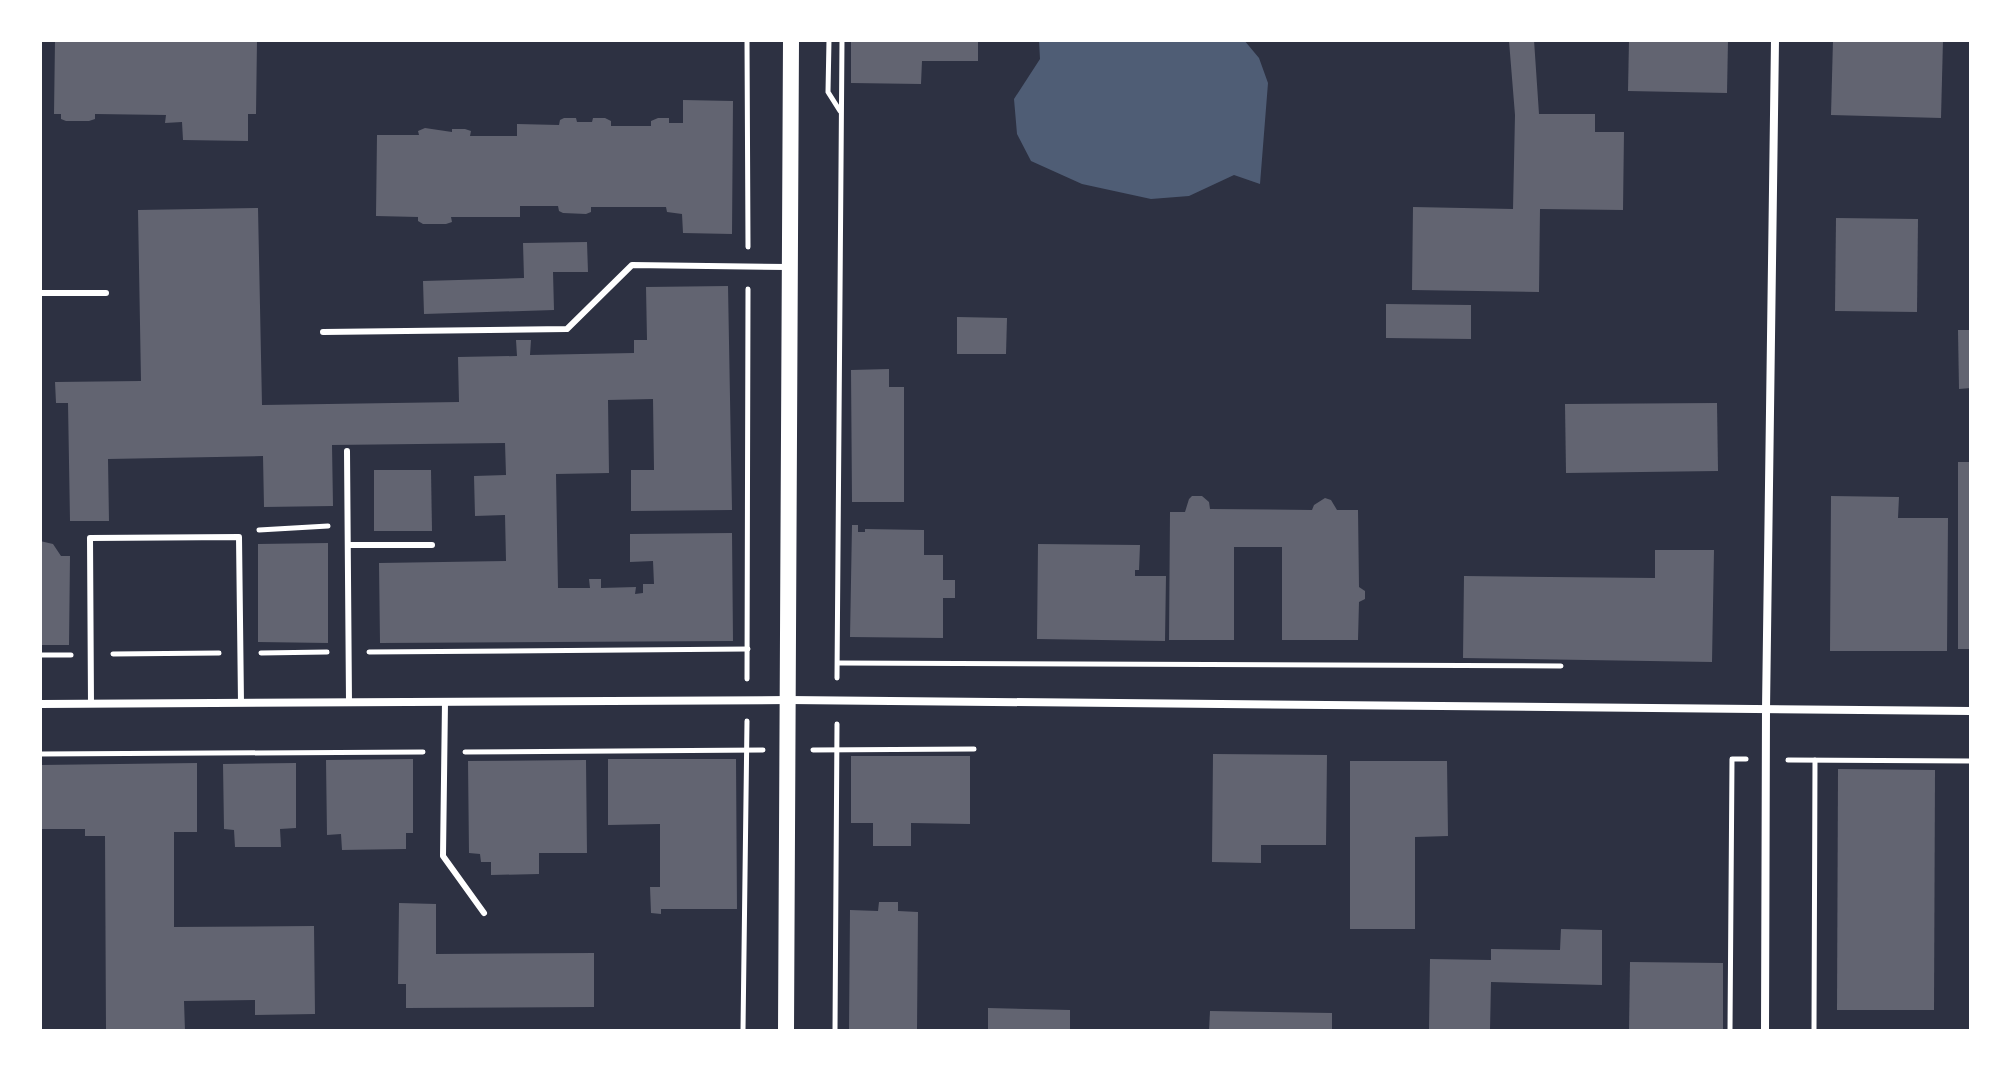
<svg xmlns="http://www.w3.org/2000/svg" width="2011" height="1071" viewBox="0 0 2011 1071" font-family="'Golos Text',sans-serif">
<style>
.water{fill:#4f5d75}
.building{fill:#626471}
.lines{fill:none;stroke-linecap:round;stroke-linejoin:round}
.path{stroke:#fff;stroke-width:5}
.service{stroke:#fff;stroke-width:6}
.minor{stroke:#fff;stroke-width:8}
.secondary{stroke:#fff;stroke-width:16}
</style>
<rect width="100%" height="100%" fill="#2d3142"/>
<polygon class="water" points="1039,40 1244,40 1259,58 1268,83 1260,184 1234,175 1189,196 1151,199 1082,184 1031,161 1017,134 1014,99 1040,59"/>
<g class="building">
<polygon points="55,40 257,40 256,114 248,114 248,141 183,140 182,122 165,123 166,115 95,114 95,119 89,121 66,121 61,119 61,114 54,114"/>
<polygon points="851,40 978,40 978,61 922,61 921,84 851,83"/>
<polygon points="1527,40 1534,40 1539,114 1595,114 1595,132 1624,132 1623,210 1540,209 1539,292 1412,290 1413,207 1513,209 1515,115 1509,41"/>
<polygon points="1629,40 1728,40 1727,93 1628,91"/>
<polygon points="1833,40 1943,40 1941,118 1831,115"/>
<polygon points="683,100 733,101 732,234 683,233 682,214 667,212 666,207 591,207 591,212 586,214 563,213 559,211 558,206 520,206 520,217 451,217 452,222 446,224 423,224 418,221 418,217 376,216 377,135 419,135 418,131 425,128 452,132 452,129 465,129 471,131 470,136 517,136 517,124 559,125 560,120 564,118 576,118 577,122 592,122 593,118 605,118 611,121 611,126 651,126 651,121 658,118 669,118 669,123 683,123"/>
<polygon points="258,208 262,405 459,402 458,357 517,356 516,340 531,340 530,355 634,353 634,340 647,340 646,287 728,286 732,510 631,511 631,470 654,470 653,399 608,400 609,473 556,474 558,588 590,588 589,579 601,579 601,588 636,587 635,594 643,593 643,584 654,584 653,561 630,562 630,534 732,533 733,641 380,643 379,563 506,561 505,515 475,516 474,476 506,475 505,443 332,445 333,506 264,507 263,456 108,459 109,521 70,521 68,403 56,403 55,382 141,381 138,210"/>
<polygon points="1836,218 1918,219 1917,312 1835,311"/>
<polygon points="587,242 588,272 553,272 554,310 424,314 423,281 524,278 523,243"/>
<polygon points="1386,304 1471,305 1471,339 1386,338"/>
<polygon points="957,317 1007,318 1006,354 957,354"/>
<polygon points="1958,330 1971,330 1971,388 1959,389"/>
<polygon points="889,369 889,387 904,387 904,502 852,502 851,370"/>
<polygon points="1717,403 1718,471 1566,473 1565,404"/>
<rect x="1958" y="462" width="13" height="187"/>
<polygon points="374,470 431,470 432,531 374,531"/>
<polygon points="1192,496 1202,496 1209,502 1210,509 1312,510 1314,505 1325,498 1331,500 1337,510 1358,510 1359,587 1365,591 1365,599 1359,602 1358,640 1282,640 1282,547 1234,547 1234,640 1169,640 1170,512 1185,512 1189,499"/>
<polygon points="1831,496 1899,497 1898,518 1948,518 1947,651 1830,651"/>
<polygon points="852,525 858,525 858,532 865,532 865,529 924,530 924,555 943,555 943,580 955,580 955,598 943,598 943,638 850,637"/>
<polygon points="40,541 53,544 61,556 70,556 69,645 40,645"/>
<polygon points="328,543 328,643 258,642 258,544"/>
<polygon points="1038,544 1140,545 1139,570 1135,570 1135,576 1166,576 1165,641 1037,639"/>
<polygon points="1655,550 1714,550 1712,662 1463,658 1464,576 1655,578"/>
<polygon points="1213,754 1327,755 1326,845 1261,845 1261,863 1212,862"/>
<polygon points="851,756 970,756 970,824 911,823 911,846 873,846 873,823 851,823"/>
<polygon points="413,759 413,833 406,833 406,849 342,850 341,834 327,835 326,760"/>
<polygon points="608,759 736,759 737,909 661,909 661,914 651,913 650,887 660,887 660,824 608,825"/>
<polygon points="586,760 587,853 539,853 539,874 491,875 491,862 481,862 480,854 469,853 468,761"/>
<polygon points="1350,761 1447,761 1448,836 1415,837 1415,929 1350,929"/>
<polygon points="197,763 197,832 174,832 174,927 314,926 315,1014 255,1015 255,1000 184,1001 185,1031 106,1031 105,836 85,836 85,829 40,829 40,765"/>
<polygon points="296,763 296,828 280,829 281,847 235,847 234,830 224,829 223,764"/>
<polygon points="1838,769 1935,770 1934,1010 1837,1010"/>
<polygon points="879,902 898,902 898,911 918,912 917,1031 849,1031 850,910 878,911"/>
<polygon points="399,903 436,904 436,954 594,953 594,1007 406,1008 406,984 398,984"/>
<polygon points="1561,929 1602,930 1602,985 1491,982 1490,1030 1429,1029 1430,959 1491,960 1491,949 1560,950"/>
<polygon points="1630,962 1723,963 1723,1031 1629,1031"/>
<polygon points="988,1008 1070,1010 1070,1031 988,1031"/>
<polygon points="1210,1011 1332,1013 1332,1031 1209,1031"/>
</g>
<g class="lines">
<g class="path">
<polyline points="747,40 748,247"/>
<polyline points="829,40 828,92 840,111"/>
<polyline points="259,530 328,526"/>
<polyline points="369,652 748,649"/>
<polyline points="261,653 327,652"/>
<polyline points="113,654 219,653"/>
<polyline points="40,655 71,655"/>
<polyline points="838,663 1561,666"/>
<polyline points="837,678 842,40"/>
<polyline points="747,679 748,289"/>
<polyline points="813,750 974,749"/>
<polyline points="465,752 763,750"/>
<polyline points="40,754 423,752"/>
<polyline points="1788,760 1971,761"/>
<polyline points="743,1031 747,721"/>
<polyline points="835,1031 837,724"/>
<polyline points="1730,1031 1732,759 1746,759"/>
<polyline points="1814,1031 1815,760"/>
</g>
<g class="service">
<polyline points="40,293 106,293"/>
<polyline points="323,332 567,329 632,265 787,267"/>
<polyline points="347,451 349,702"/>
<polyline points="348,545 432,545"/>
<polyline points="445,702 443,856 484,913"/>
<polyline points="91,704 90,538 239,537 241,703"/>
</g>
<g class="minor">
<polyline points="40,704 789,700 1971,711"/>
<polyline points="1765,1031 1766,709 1775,40"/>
</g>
<polyline class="secondary" points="786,1031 791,40"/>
</g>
<rect width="2011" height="1071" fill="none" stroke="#ffffff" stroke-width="84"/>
</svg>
